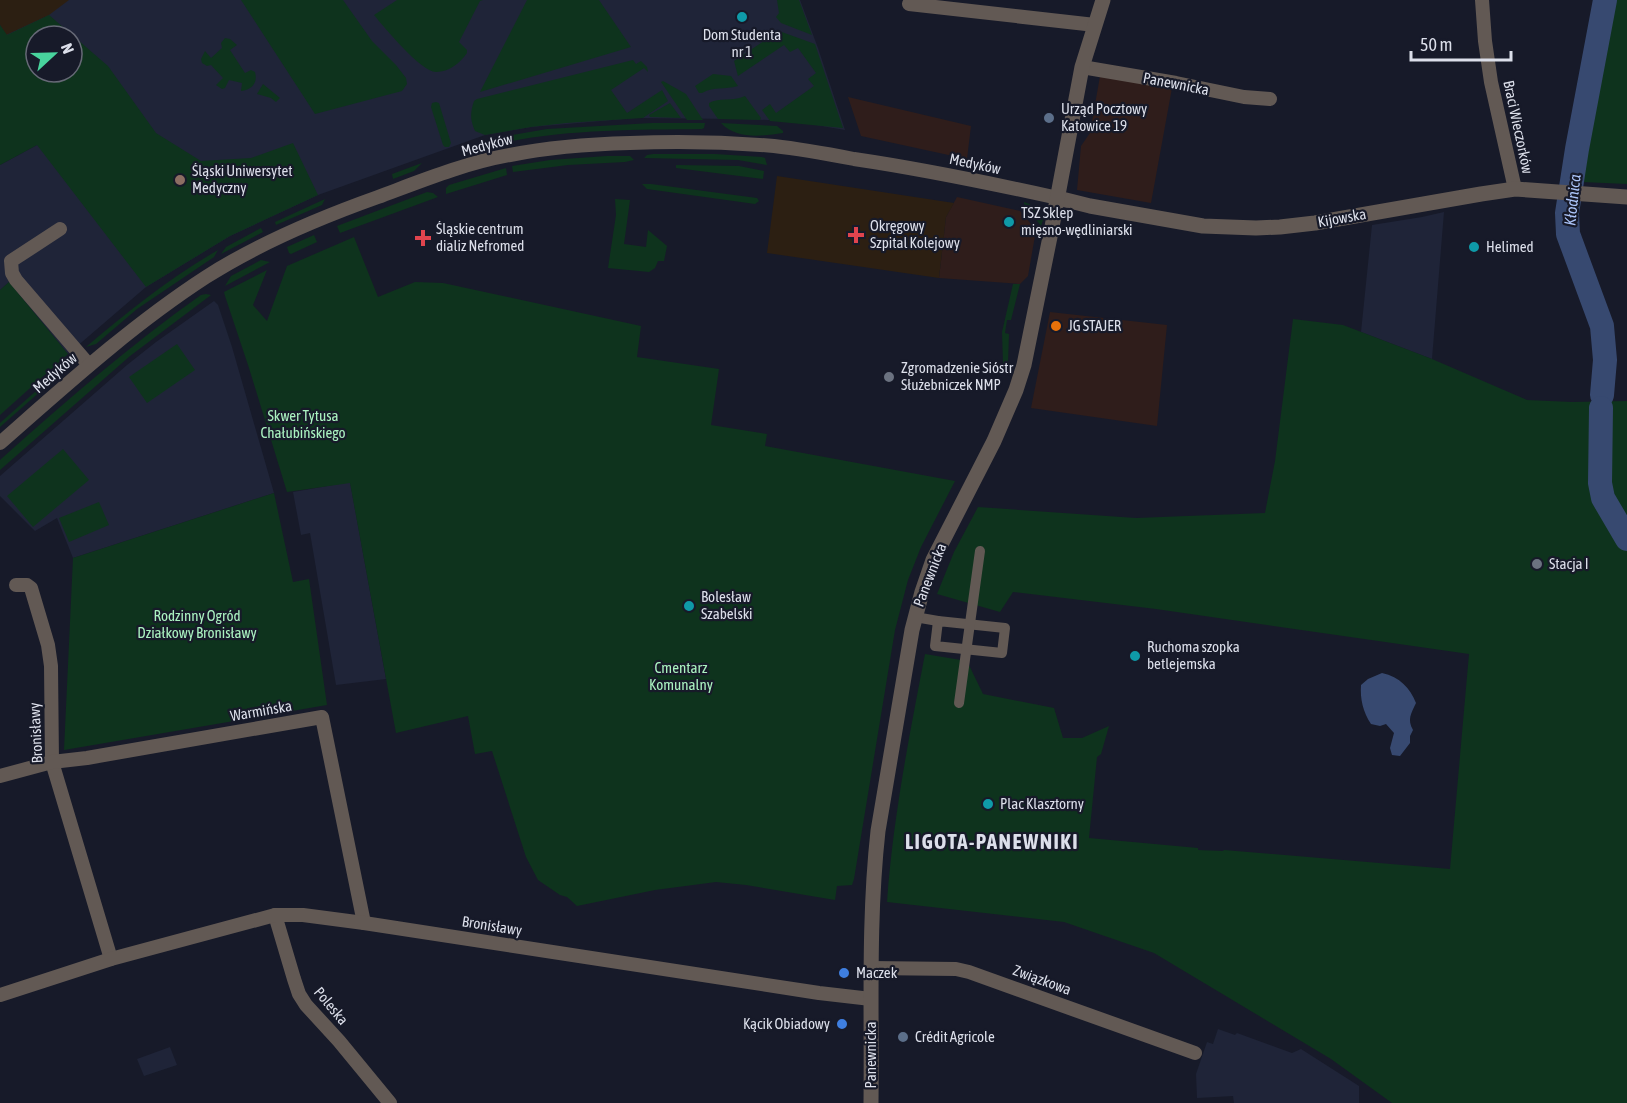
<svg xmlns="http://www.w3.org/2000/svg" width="1627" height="1103" viewBox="0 0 1627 1103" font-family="'Asap Condensed',sans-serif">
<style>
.commercial{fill:#2f1d1b}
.built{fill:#1f2438}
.medical{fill:#2c1f12}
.green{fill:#0e331d;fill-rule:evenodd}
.water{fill:#374970}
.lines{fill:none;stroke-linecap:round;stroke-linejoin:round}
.river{stroke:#374970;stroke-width:24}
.pedestrian{stroke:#625954;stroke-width:10}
.minor{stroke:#625954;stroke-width:14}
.tertiary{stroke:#625954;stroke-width:15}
.culture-dot{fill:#0f9aa8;stroke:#171a29;stroke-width:2}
.service-dot{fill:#5c6f8a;stroke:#171a29;stroke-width:2}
.education-dot{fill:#8d6e63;stroke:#171a29;stroke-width:2}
.health-dot{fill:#e0444e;stroke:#171a29;stroke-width:2}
.food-dot{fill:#e8710a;stroke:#171a29;stroke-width:2}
.worship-dot{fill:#6b7280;stroke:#171a29;stroke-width:2}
.shop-dot{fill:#3f7fe0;stroke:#171a29;stroke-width:2}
.labels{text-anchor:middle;stroke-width:4.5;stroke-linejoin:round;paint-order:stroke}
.poi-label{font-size:15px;fill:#dcdfea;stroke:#171a29;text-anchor:start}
.street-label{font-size:15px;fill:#dcdfea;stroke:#171a29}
.park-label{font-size:15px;fill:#aaf2c0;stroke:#171a29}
.water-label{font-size:16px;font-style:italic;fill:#acc5fa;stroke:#171a29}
.district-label{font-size:21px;font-weight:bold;letter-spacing:1.5px;fill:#dcdfea;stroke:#171a29}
</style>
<rect width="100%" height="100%" fill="#171a29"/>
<g class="commercial">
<polygon points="1100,76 1172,88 1151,203 1077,190 1081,146 1090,133"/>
<polygon points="848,97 971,126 967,159 861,136"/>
<polygon points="957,197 1020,211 1036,230 1028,276 1020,284 939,278 946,217"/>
<polygon points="1050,312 1167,325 1157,426 1031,408"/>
</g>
<g class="built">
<polygon points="0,0 800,0 818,48 845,130 793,121 741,119 636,118 531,127 485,135 318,195 230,236 146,287 68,354 9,282 0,290 0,165 37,145 72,72 72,36 6,35 0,25"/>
<polygon points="1444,212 1432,359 1361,332 1372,225 1422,217"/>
<polygon points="214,301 218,305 232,347 274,493 73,558 57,518 35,531 0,496 0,476 127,365 156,342"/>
<polygon points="350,482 386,679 336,685 310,533 301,535 293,492"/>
<polygon points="1218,1029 1235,1035 1237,1033 1292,1053 1301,1049 1359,1086 1359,1103 1234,1103 1233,1096 1197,1098 1196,1074 1207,1042 1213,1044"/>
<polygon points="170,1047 177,1065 144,1076 137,1059"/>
</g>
<g class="medical">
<polygon points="0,0 69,0 49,15 6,35 0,25"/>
<polygon points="777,176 954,203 946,217 939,278 767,253"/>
</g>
<g class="green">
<polygon points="241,0 343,0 372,41 396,65 406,78 407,84 402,91 315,114"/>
<path d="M397,0H483L480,1L459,42L467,50V53C460,63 449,72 436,72C421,72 384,27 374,15Z"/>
<polygon points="527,0 599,0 631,47 480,92"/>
<polygon points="777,0 799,0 812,35 781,23 776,17 779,13"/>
<polygon points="1595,0 1627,0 1627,184 1582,182 1563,177"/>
<path d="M49,15L108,66L156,133L201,161L251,158L293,143L318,195L230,236L146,287L37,145L0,165V25L7,35ZM36,36H72V72H36Z"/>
<polygon points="779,31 815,44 843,128 770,121 762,110 770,104 776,113 814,86 808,79 816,73 798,48 790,52 784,45 738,76 734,61"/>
<path d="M225,38L230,39L237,45L230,50L245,73L251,70L255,72C258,83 252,90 241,91L242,83L229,80L225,88L222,89L216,85L223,78L211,65L207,66L202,63L201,59L205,51L211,58L222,48L221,43Z"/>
<path d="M633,60L636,64L641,61L647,67L648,72L644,68L611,90L627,113L662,90L668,101L643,118L566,123L531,127L485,135L475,131C470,120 470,113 474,101L477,99Z"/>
<path d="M713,74L731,76L738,86C724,90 715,86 702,93H699L695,86Z"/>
<polygon points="663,81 686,94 703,120 687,120 661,82"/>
<polygon points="263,84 280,98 276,102 271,98 257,94"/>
<path d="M745,96L761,118L760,120L718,119L709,106V103C719,97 733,102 745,96Z"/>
<polygon points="436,102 439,103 451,143 449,147 445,147 443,145 431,107 432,103"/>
<polygon points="670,103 681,118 650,117 649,115"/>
<path d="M652,123H705L704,128L702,129C637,130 571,129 507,142L506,136L547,129Z"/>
<path d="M721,123L777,126L783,131V133C762,136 737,140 721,123Z"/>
<polygon points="653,154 715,154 762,157 765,158 767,165 738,160 644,158 647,155"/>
<polygon points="607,156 630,156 634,160 625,162 568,165 513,172 512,166 550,160"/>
<polygon points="422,163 414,171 393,179 392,174"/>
<polygon points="676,165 739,166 764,171 763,179 676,168"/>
<polygon points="506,168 507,175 446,194 446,188 449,185"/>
<polygon points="642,184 651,184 757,198 759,201 755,204 647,189"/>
<polygon points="427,192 433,193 438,197 340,233 337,226"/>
<polygon points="325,199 322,205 276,225 275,222"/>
<polygon points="615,199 630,200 624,244 646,247 648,230 667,246 664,261 658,261 655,268 649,272 608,268 616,215"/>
<path d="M1024,202C1034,205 1038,211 1043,220L1041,226L1024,204Z"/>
<polygon points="261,228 263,232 221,254 226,247"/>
<polygon points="314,235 317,242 291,254 289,253 287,247"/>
<polygon points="354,237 378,297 415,282 443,283 641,326 637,357 719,369 711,425 767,434 765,446 955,481 921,547 908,580 895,630 854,879 852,885 837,886 835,900 746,885 716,882 655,890 577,906 567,897 560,895 538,880 526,857 492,751 475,754 468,716 396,733 350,483 287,492 249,368 225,296 224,292 267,270 253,305 267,321 287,266"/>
<path d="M218,250L214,257L137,309L96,344L86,347C127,312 171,277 218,250Z"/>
<polygon points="261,260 270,262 225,286 231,276"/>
<polygon points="9,282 68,354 0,415 0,290"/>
<polygon points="1013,284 1020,284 1011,320 1007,320 1005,333 1009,334 1008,363 1003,363 1002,332"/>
<path d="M206,294L211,295L130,356L0,470V460C65,402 130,345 201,295Z"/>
<path d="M1293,319L1343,325L1432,359L1527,400L1572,402L1627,401V1103H1392L1331,1059L1154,953L1064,922L887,902C893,818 909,737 925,654L967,661L983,694L1054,708L1063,738H1082L1109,726L1101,754L1097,757L1089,838L1198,848V850L1223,851L1224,850L1450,869L1469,654L1156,609L1013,592L1000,612L937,594L954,552L978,507L1136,518L1265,513L1275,461Z"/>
<polygon points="177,344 195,370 147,403 129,377"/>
<polygon points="72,359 68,367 0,427 0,423"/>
<polygon points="63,449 89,480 33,527 7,496"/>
<polygon points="274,493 293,582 309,579 327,705 64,750 73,558"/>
<polygon points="99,502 109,525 69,542 59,518"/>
</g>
<path class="water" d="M1382,673C1400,677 1410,688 1416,703C1411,714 1407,719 1413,730L1410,736V743L1400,756L1392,755L1390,748L1394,733L1386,724L1380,726L1371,724C1363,712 1360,699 1361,685L1368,679Z"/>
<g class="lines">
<g class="river">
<polyline points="1602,395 1605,360 1602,326 1568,234 1567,213 1577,149 1605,0"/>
<polyline points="1601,408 1600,483 1603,498 1627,539"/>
</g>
<g class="pedestrian">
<polyline points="915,617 938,621"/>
<polygon points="938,621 1005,628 1002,653 935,646"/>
<polyline points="959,703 980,551"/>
</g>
<g class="minor">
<polyline points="1482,0 1485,41 1491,82 1515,189"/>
<polyline points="909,4 1095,25"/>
<polyline points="1082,67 1176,83 1244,97 1270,99"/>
<polyline points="60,229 11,261 12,273 16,280 89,365"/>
<path d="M0,443C66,385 132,325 206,277C259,243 319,218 378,197C421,181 465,163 510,155C550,147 590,144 630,143C678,141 726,142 774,146C801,149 828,154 854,159C922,169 990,183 1058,198"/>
<polyline points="16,585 27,585 31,588 48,645 51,666 52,762 111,959"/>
<polyline points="0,776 52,762 87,758 322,717 364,923"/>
<polyline points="275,915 294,979 299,994 306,1005 339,1041 390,1103"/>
<polyline points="871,968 956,969 969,972 1195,1053"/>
<polyline points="0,995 111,959 275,915 303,915 364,923 819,993 871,999"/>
</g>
<g class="tertiary">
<polyline points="1058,198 1090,206 1203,226 1256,228 1280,227 1315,223 1481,194 1515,189 1627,197"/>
<path d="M871,1103C872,1012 868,921 878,831L912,630L922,592L933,560L994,441L1016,390L1024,365L1051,232L1082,67L1103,0"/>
</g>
</g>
<g class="culture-dot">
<circle cx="742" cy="17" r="6"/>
<circle cx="1009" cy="222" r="6"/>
<circle cx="1474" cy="247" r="6"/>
<circle cx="689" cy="606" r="6"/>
<circle cx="1135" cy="656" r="6"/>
<circle cx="988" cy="804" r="6"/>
</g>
<g class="service-dot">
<circle cx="1049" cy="118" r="6"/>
<circle cx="903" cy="1037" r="6"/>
</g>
<circle class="education-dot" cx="180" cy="180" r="6"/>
<g class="health-dot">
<path d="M853 226h6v6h6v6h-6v6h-6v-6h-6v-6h6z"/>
<path d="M420 229h6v6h6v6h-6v6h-6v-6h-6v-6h6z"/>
</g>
<circle class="food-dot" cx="1056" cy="326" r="6"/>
<g class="worship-dot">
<circle cx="889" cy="377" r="6"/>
<circle cx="1537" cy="564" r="6"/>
</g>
<g class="shop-dot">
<circle cx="844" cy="973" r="6"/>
<circle cx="842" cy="1024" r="6"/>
</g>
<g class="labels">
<g class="poi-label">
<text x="742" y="40" text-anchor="middle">Dom Studenta<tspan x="742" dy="17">nr 1</tspan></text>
<text x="1061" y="114">Urząd Pocztowy<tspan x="1061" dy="17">Katowice 19</tspan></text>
<text x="192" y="176">Śląski Uniwersytet<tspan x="192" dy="17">Medyczny</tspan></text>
<text x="1021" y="218">TSZ Sklep<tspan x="1021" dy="17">mięsno-wędliniarski</tspan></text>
<text x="870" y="231">Okręgowy<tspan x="870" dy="17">Szpital Kolejowy</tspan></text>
<text x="436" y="234">Śląskie centrum<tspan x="436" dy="17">dializ Nefromed</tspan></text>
<text x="1486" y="252">Helimed</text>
<text x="1068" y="331">JG STAJER</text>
<text x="901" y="373">Zgromadzenie Sióstr<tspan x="901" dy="17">Służebniczek NMP</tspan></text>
<text x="1549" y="569">Stacja I</text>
<text x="701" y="602">Bolesław<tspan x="701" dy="17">Szabelski</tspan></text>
<text x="1147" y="652">Ruchoma szopka<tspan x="1147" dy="17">betlejemska</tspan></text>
<text x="1000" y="809">Plac Klasztorny</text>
<text x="856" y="978">Maczek</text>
<text x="830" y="1029" text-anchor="end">Kącik Obiadowy</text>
<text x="915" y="1042">Crédit Agricole</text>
</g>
<g class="street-label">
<text transform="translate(1176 84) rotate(11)" y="5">Panewnicka</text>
<text transform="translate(1518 127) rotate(78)" y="5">Braci Wieczorków</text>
<text transform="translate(487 145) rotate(-15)" y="5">Medyków</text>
<text transform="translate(975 164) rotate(12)" y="5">Medyków</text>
<text transform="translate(1342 218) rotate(-10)" y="5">Kijowska</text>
<text transform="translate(55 373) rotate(-41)" y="5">Medyków</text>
<text transform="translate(930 575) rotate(-69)" y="5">Panewnicka</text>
<text transform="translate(261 711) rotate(-10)" y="5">Warmińska</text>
<text transform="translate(36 733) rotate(-93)" y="5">Bronisławy</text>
<text transform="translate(492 926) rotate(9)" y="5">Bronisławy</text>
<text transform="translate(1042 980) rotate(20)" y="5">Związkowa</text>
<text transform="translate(331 1006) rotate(50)" y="5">Poleska</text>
<text transform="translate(871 1055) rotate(-90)" y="5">Panewnicka</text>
</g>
<g class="park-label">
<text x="303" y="421">Skwer Tytusa<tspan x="303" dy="17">Chałubińskiego</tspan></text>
<text x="197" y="621">Rodzinny Ogród<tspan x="197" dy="17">Działkowy Bronisławy</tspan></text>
<text x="681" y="673">Cmentarz<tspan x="681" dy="17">Komunalny</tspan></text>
</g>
<g class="water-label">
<text transform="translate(1572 200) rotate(-84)" y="6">Kłodnica</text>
</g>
<g class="district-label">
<text x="992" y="849">LIGOTA-PANEWNIKI</text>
</g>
</g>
<g transform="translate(54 54) rotate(68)"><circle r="28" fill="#171a29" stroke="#666976" stroke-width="1.5"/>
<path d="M0-4.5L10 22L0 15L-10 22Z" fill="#48d49d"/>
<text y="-9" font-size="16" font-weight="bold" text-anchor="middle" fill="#dcdfea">N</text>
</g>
<path d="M1411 51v9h100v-9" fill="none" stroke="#dcdfea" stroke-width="3"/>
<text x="1420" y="51" font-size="18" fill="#dcdfea" stroke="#171a29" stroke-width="4.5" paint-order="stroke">50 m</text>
</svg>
